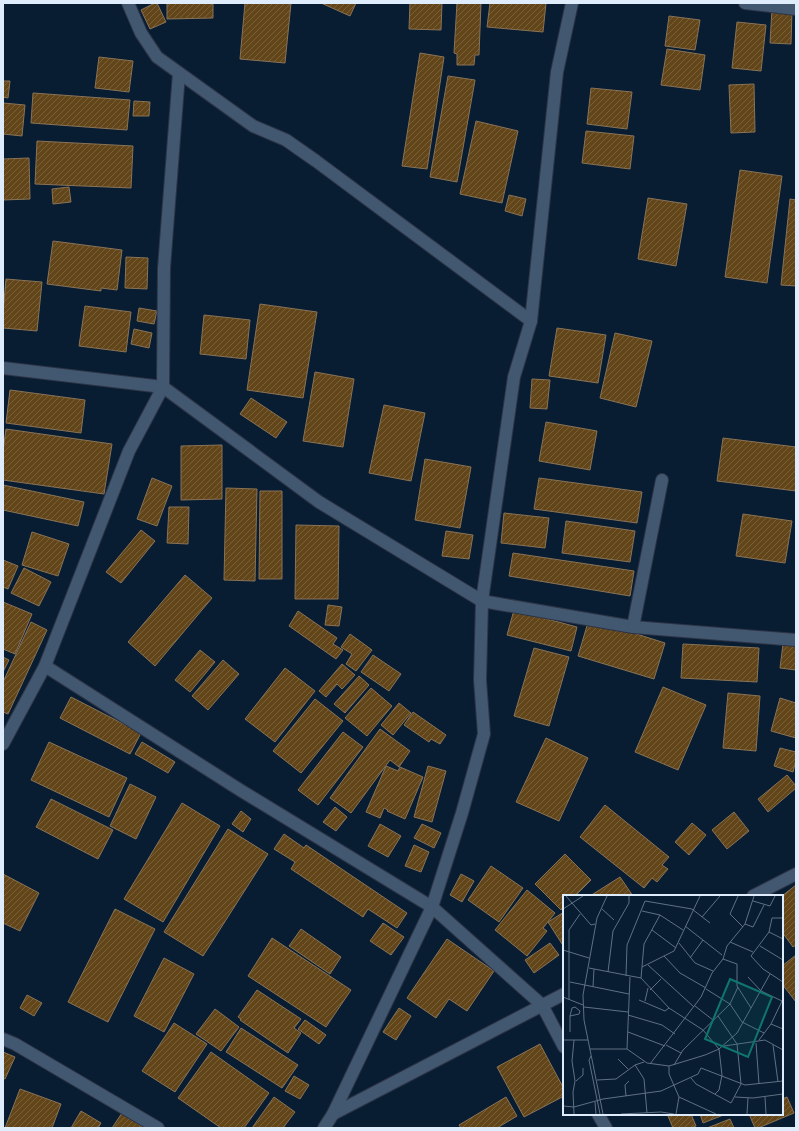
<svg xmlns="http://www.w3.org/2000/svg" width="799" height="1131" viewBox="0 0 799 1131" font-family="'Roboto Condensed',sans-serif">
<style>
.building{fill:url(#building-hatch);stroke:#887357}
.lines{fill:none;stroke-linecap:round;stroke-linejoin:round}
.minor-casing{stroke:#2d3446;stroke-width:14}
.minor{stroke:#425770;stroke-width:12}
.inset-road{fill:none;stroke:#5f7082;stroke-width:1}
.view{fill:#0f766e;fill-opacity:0.15;stroke:#0f766e;stroke-width:2}
.inset-edge{fill:none;stroke:#dfecfb;stroke-width:2}
</style>
<defs>
<pattern id="building-hatch" width="6" height="6" patternUnits="userSpaceOnUse"><rect width="6" height="6" fill="#624519"/><path d="M-1 1l2-2M0 6l6-6M5 7l2-2" fill="none" stroke="#78603b"/></pattern>
</defs>
<rect width="100%" height="100%" fill="#091d32"/>
<g class="building">
<polygon points="155,3 157,3 166,22 150,29 141,10"/>
<polygon points="167,3 213,3 213,18 167,19"/>
<polygon points="245,3 291,3 285,63 240,59"/>
<polygon points="321,3 356,3 350,16"/>
<polygon points="410,3 442,3 441,30 409,29"/>
<polygon points="457,3 481,3 479,55 475,55 474,65 457,65 457,54 454,53"/>
<polygon points="490,3 546,3 543,32 487,27"/>
<polygon points="772,9 792,10 791,44 770,43"/>
<polygon points="669,16 700,20 695,50 665,46"/>
<polygon points="737,22 766,25 761,71 732,68"/>
<polygon points="667,49 705,55 700,90 661,85"/>
<polygon points="420,53 444,57 427,169 402,166"/>
<polygon points="99,57 133,61 129,92 95,88"/>
<polygon points="448,76 475,80 457,182 430,177"/>
<polygon points="3,81 10,81 8,98 3,97"/>
<polygon points="754,84 755,132 731,133 729,85"/>
<polygon points="591,88 632,92 627,129 587,124"/>
<polygon points="33,93 130,100 127,130 31,123"/>
<polygon points="134,101 150,102 149,116 133,116"/>
<polygon points="3,103 25,105 22,136 3,134"/>
<polygon points="476,121 518,131 502,203 460,194"/>
<polygon points="586,131 634,136 630,169 582,163"/>
<polygon points="37,141 133,146 131,188 35,184"/>
<polygon points="29,158 30,199 3,200 3,159"/>
<polygon points="740,170 782,176 767,283 725,277"/>
<polygon points="69,187 71,202 53,204 52,189"/>
<polygon points="509,195 526,199 522,216 505,211"/>
<polygon points="648,198 687,204 676,266 638,259"/>
<polygon points="790,199 796,200 796,286 781,285"/>
<polygon points="53,241 122,250 117,290 101,288 101,291 47,284"/>
<polygon points="126,257 148,258 147,289 125,288"/>
<polygon points="6,279 42,282 37,331 3,328 3,313"/>
<polygon points="260,304 317,312 303,398 247,390"/>
<polygon points="85,306 131,312 126,352 79,346"/>
<polygon points="139,308 157,311 154,324 137,321"/>
<polygon points="204,315 250,320 246,359 200,354"/>
<polygon points="557,328 606,335 598,383 549,376"/>
<polygon points="134,329 152,333 149,348 131,344"/>
<polygon points="615,333 652,341 636,407 600,398"/>
<polygon points="315,372 354,379 343,447 303,441"/>
<polygon points="532,379 550,380 547,409 530,408"/>
<polygon points="10,390 85,400 81,433 6,423"/>
<polygon points="251,398 287,422 276,438 240,414"/>
<polygon points="384,405 425,413 411,481 369,473"/>
<polygon points="546,422 597,431 590,470 539,461"/>
<polygon points="6,429 112,444 104,494 3,480 3,451"/>
<polygon points="723,438 796,447 796,491 717,481"/>
<polygon points="222,445 222,499 181,500 181,446"/>
<polygon points="425,459 471,467 460,528 415,520"/>
<polygon points="152,478 172,486 157,526 137,519"/>
<polygon points="539,478 642,492 637,523 534,509"/>
<polygon points="3,485 84,502 78,526 3,510"/>
<polygon points="226,488 257,489 255,581 224,580"/>
<polygon points="260,491 282,491 282,579 259,579"/>
<polygon points="169,507 189,507 188,544 167,543"/>
<polygon points="504,513 549,518 545,548 501,543"/>
<polygon points="743,514 792,521 785,563 736,556"/>
<polygon points="566,521 635,531 630,562 562,553"/>
<polygon points="296,525 339,526 338,599 295,599"/>
<polygon points="141,530 155,541 121,583 106,572"/>
<polygon points="446,531 473,535 469,559 442,556"/>
<polygon points="32,532 69,544 58,576 22,565"/>
<polygon points="513,553 634,571 630,596 509,576"/>
<polygon points="3,560 18,566 8,589 3,587"/>
<polygon points="24,568 51,582 39,606 11,593"/>
<polygon points="185,575 212,598 155,666 128,642"/>
<polygon points="3,602 32,614 15,654 3,649"/>
<polygon points="328,605 342,607 339,626 325,625"/>
<polygon points="514,610 577,627 571,651 507,635"/>
<polygon points="298,611 337,638 333,644 343,650 336,659 289,626"/>
<polygon points="589,619 665,643 654,679 578,656"/>
<polygon points="31,622 47,630 8,714 3,712 3,682"/>
<polygon points="350,634 372,650 356,671 346,664 352,654 341,647"/>
<polygon points="683,644 759,648 757,682 681,678"/>
<polygon points="783,644 796,646 796,670 780,668"/>
<polygon points="534,648 569,657 549,726 514,716"/>
<polygon points="200,650 215,662 190,692 175,680"/>
<polygon points="373,655 401,674 389,691 361,672"/>
<polygon points="3,657 9,660 3,672"/>
<polygon points="223,660 239,674 208,710 192,696"/>
<polygon points="342,664 355,675 342,689 337,684 326,697 319,691"/>
<polygon points="285,668 315,691 275,742 245,719"/>
<polygon points="359,676 369,685 345,713 334,704"/>
<polygon points="663,687 706,705 678,770 635,752"/>
<polygon points="371,688 392,706 367,736 345,718"/>
<polygon points="728,693 760,696 756,751 723,748"/>
<polygon points="71,697 141,733 130,754 60,718"/>
<polygon points="780,698 796,703 796,738 771,731"/>
<polygon points="315,699 343,721 301,773 273,751"/>
<polygon points="399,703 411,713 393,735 381,725"/>
<polygon points="413,712 446,735 440,744 431,739 429,742 404,725"/>
<polygon points="380,729 410,751 399,767 390,760 351,813 330,798"/>
<polygon points="343,732 363,747 318,805 298,790"/>
<polygon points="546,738 588,758 559,821 516,802"/>
<polygon points="49,742 127,778 109,817 31,780"/>
<polygon points="142,742 175,762 168,773 135,754"/>
<polygon points="780,748 796,752 796,760 793,772 774,766"/>
<polygon points="386,766 398,771 400,767 423,777 405,819 387,811 388,810 384,808 380,818 366,812"/>
<polygon points="428,766 446,771 432,822 414,817"/>
<polygon points="787,775 796,786 796,788 768,812 758,799"/>
<polygon points="130,784 156,797 136,839 110,826"/>
<polygon points="51,799 113,830 98,859 36,827"/>
<polygon points="182,803 220,826 163,922 124,899"/>
<polygon points="605,805 669,857 662,865 668,869 657,882 652,878 644,888 580,837"/>
<polygon points="335,807 347,817 336,831 323,822"/>
<polygon points="241,811 251,819 243,832 232,824"/>
<polygon points="734,812 749,831 727,849 712,830"/>
<polygon points="692,823 706,835 689,855 675,842"/>
<polygon points="380,824 401,836 388,857 368,846"/>
<polygon points="422,824 441,833 434,848 414,838"/>
<polygon points="228,829 268,854 203,956 164,932"/>
<polygon points="284,834 304,848 306,845 407,913 397,928 368,909 363,917 291,869 295,862 274,849"/>
<polygon points="414,845 429,852 421,872 405,866"/>
<polygon points="565,854 591,880 575,896 564,896 564,906 561,910 535,884"/>
<polygon points="491,866 523,888 499,922 468,900"/>
<polygon points="3,874 39,893 20,931 3,923"/>
<polygon points="461,874 474,881 462,902 450,895"/>
<polygon points="620,877 633,896 590,896"/>
<polygon points="796,885 796,945 793,947 782,932 782,896"/>
<polygon points="527,890 555,913 543,928 547,931 527,956 495,930"/>
<polygon points="115,909 155,929 108,1022 68,1002"/>
<polygon points="564,912 564,947 548,922"/>
<polygon points="383,923 404,937 391,955 370,941"/>
<polygon points="301,929 341,957 330,974 289,946"/>
<polygon points="272,938 351,990 326,1027 248,976"/>
<polygon points="447,939 494,971 467,1011 449,999 436,1018 407,998"/>
<polygon points="550,943 559,955 534,973 525,960"/>
<polygon points="796,955 796,1002 782,984 782,966"/>
<polygon points="164,958 194,974 164,1032 134,1016"/>
<polygon points="257,990 301,1019 294,1028 301,1033 288,1053 240,1020 241,1019 238,1017"/>
<polygon points="27,995 42,1003 34,1016 20,1008"/>
<polygon points="399,1008 411,1016 396,1040 383,1032"/>
<polygon points="215,1009 239,1027 221,1051 196,1034"/>
<polygon points="305,1020 326,1035 319,1044 298,1029"/>
<polygon points="174,1023 207,1044 175,1092 142,1071"/>
<polygon points="241,1028 298,1065 282,1088 226,1052"/>
<polygon points="540,1044 564,1089 564,1096 524,1117 497,1067"/>
<polygon points="3,1052 15,1057 5,1079 3,1078"/>
<polygon points="211,1052 269,1093 244,1128 221,1128 178,1098"/>
<polygon points="294,1076 309,1085 300,1099 285,1091"/>
<polygon points="20,1089 61,1104 52,1128 5,1128"/>
<polygon points="274,1097 295,1112 283,1128 252,1128"/>
<polygon points="506,1097 517,1116 497,1128 461,1128 459,1125"/>
<polygon points="787,1097 794,1113 758,1128 755,1128 749,1114 782,1114 782,1099"/>
<polygon points="81,1111 101,1123 98,1128 71,1128"/>
<polygon points="122,1113 144,1128 112,1128"/>
<polygon points="672,1114 691,1114 696,1126 691,1128 673,1128 668,1116"/>
<polygon points="700,1114 726,1114 703,1123"/>
<polygon points="730,1119 734,1128 707,1128"/>
</g>
<g class="lines">
<g class="minor-casing">
<g id="minor">
<polyline points="128,3 141,33 157,57 253,126 286,140 316,161 531,321"/>
<polyline points="745,3 796,9"/>
<polyline points="3,368 163,387 319,502 482,601 633,627 796,640"/>
<polyline points="633,627 662,480"/>
<polyline points="45,666 240,790 432,907 542,1005 564,1047"/>
<polyline points="3,744 45,666 129,451 163,387 164,268 179,73"/>
<polyline points="753,896 796,874"/>
<polyline points="3,1039 15,1044 158,1128"/>
<polyline points="333,1114 564,994"/>
<polyline points="598,1114 606,1128"/>
<polyline points="324,1128 333,1114 432,907 462,813 484,734 480,680 482,601 514,377 531,321 557,72 572,3"/>
</g>
</g>
<use href="#minor" class="minor"/>
</g>
<g transform="translate(563 895)">
<rect width="220" height="220" fill="#091d32"/>
<path class="inset-road" d="M3,1L28,30L32,29M175,1L167,19L180,32M190,6L207,11L212,1M0,14L20,1M39,14L51,25M79,16L97,20L120,35M97,20L81,49L78,83L106,113L140,135L156,154L159,180L156,195L152,199M139,22L157,1M220,23H209L206,37L188,61L200,74L220,87M182,29L190,32L201,10M122,31L159,60M89,35L113,53M206,37L220,44M167,47L190,57M116,48L132,68L150,76M197,51L220,65M0,55L26,63M101,61L117,78L143,93M127,63L140,45M160,64L174,69V91L188,113M85,70L131,112M79,72L111,56L137,1M26,73L78,83M45,77L50,36L66,8V1M63,81L64,50L82,6L129,14L147,28M185,82L198,96L219,106M7,87L66,99M30,92L31,74M143,94L167,109L179,127L201,138M87,95L98,84M0,102L20,110M6,105V35L17,19M76,105L102,116L106,113M82,106L85,93M132,111L150,125M21,112L65,117M65,120L99,130L112,139M208,129L220,134M7,137V121L9,113L12,112L17,116L16,119L7,121M65,137L102,151M0,145H25M11,145L9,166L12,186L10,197L11,219M196,145L208,129L220,104M193,148L196,189M103,150L118,158M210,150L215,187M161,151L202,145L220,155M27,154H64L84,168L106,171L142,160L156,154L174,138L207,79M64,154L67,82M28,161L26,165L37,219M55,164L65,174M87,169L138,102L149,78L160,64L164,51L182,29L191,1M72,170L81,184L84,218M111,170L120,155L167,109L175,92M106,171V179L116,202L153,219M128,183L133,189L168,208L178,189L174,149L155,121M34,185L53,184L72,170L81,167M13,186L20,180V173M63,201L62,190L66,186M172,202L190,203L220,199M202,202L203,219M32,207L33,219M0,211L11,212L40,204L98,196L135,179L138,173L182,190L220,186M40,219L21,125L20,100L34,23L44,1M58,219L98,217L111,219M113,219L116,202M184,219L185,203"/>
<path class="view" d="M167,84L209,102L185,162L142,144Z"/>
<rect width="220" height="220" class="inset-edge"/>
</g>
<rect width="799" height="1131" fill="none" stroke="#dfecfb" stroke-width="8"/>
</svg>
